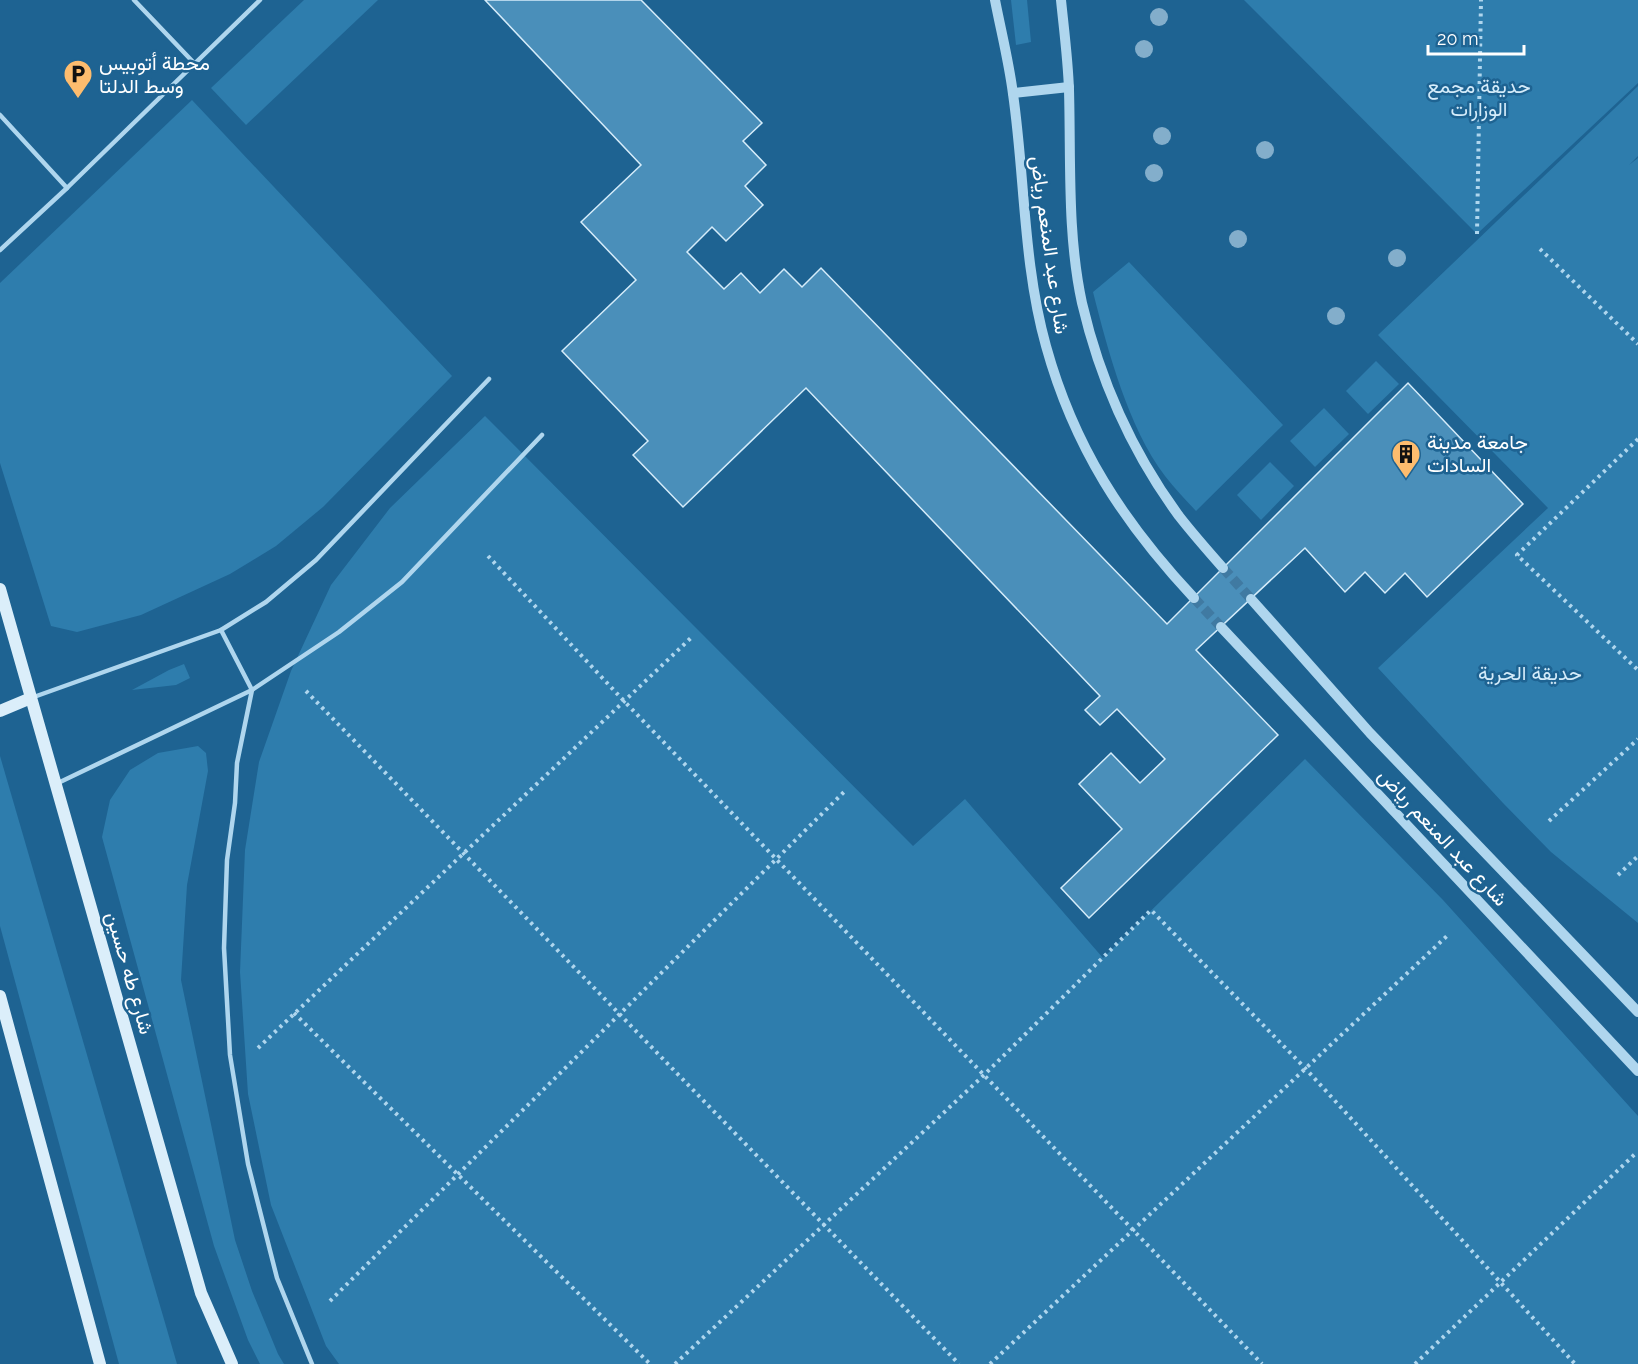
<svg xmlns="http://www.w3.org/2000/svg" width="1638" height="1364" viewBox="0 0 1638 1364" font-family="Raleway,Vazirmatn,sans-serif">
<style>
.green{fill:#2e7dad}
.building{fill:#4a8fba;stroke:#d5ecfa;stroke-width:1.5}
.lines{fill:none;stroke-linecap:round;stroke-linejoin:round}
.tertiary-tunnel{stroke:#407aa2;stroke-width:10;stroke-dasharray:10 5;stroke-linecap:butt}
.path{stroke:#afd6ee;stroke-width:4;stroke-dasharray:3 4.5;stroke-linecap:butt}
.service{stroke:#afd6ee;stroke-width:4.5}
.tertiary{stroke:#afd6ee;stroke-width:10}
.secondary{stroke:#dbeefa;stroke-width:12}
.tree{fill:#83aecb}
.labels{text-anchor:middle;stroke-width:5;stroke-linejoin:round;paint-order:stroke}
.poi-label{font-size:20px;fill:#fff;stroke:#1e6392;text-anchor:start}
.park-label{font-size:20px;fill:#d5ecfa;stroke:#1e6392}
.street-label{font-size:20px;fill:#fff;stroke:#1e6392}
</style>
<rect width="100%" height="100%" fill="#1e6392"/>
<g class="green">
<polygon points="304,0 378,0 246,125 211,88"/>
<polygon points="1011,0 1027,0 1031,42 1016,45"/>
<polygon points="1244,0 1638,0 1638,83 1477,234"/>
<polygon points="1638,86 1638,156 1629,165 1638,158 1638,923 1551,852 1503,803 1378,668 1548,508 1378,335"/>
<polygon points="192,100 452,376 323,507 276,546 230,574 141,615 77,632 51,626 0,463 0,283"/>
<path d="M1129,262L1283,425L1196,511C1185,499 1174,488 1165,476C1128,427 1108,351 1093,292Z"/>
<polygon points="1376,361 1399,384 1368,414 1346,391"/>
<polygon points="1324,408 1349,434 1315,467 1290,441"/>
<polygon points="485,416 913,846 965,799 1103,958 1305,759 1443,900 1638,1116 1638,1364 339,1364 326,1346 271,1205 248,1094 240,972 245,850 259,762 291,671 331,585 390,508"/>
<polygon points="1270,462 1294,486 1261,520 1237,495"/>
<polygon points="184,664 190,678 176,685 132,690 169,670"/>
<polygon points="198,746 206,753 208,771 187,885 181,980 235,1240 252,1291 278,1354 284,1364 260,1364 248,1340 214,1246 102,837 110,800 130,770 158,753"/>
<polygon points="0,756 177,1364 119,1364 0,926"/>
</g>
<polygon class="building" points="485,0 641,0 762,123 743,141 766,165 745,186 763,205 726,241 712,227 687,252 724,289 741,273 760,293 784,269 802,287 821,268 1167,624 1408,383 1523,504 1427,597 1405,573 1385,593 1365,572 1345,592 1305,548 1196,650 1278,735 1089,918 1061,888 1122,829 1079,784 1111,753 1140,783 1165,759 1117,709 1100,725 1085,710 1100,696 806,388 683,507 633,455 648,441 562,351 636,280 581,222 641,165"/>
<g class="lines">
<g class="tertiary-tunnel">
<polyline points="1223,568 1251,599"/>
<polyline points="1194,598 1221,627"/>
</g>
<g class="path">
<polyline points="1477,234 1481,0"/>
<polyline points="1540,249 1638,344"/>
<polyline points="1638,439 1517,555 1638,670"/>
<polyline points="488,556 624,701 1262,1364"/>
<polyline points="306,691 959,1364"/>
<polyline points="1549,821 1638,739"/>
<polyline points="1618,875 1638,856"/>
<polyline points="294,1013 650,1364"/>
<polyline points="258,1048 693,636"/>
<polyline points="330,1301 846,790"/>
<polyline points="675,1364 984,1075 1151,910 1305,1068 1575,1364"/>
<polyline points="990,1364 1448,935"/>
<polyline points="1415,1364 1635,1154"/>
</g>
<g class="service">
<polyline points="134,0 195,64"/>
<polyline points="0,115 67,188"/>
<polyline points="0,250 67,188 260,0"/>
<polyline points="221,630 252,690 237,763 235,803 227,860 224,948 230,1055 248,1164 277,1278 312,1364"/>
<polyline points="31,698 221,630 266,602 316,560 489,379"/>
<polyline points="58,783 252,690 339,632 402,582 542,435"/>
</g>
<g class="tertiary">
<path d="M995,0C1001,31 1009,62 1013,94C1025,177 1023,264 1046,346C1074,447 1123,522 1194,598"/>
<path d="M1061,0C1064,30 1068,60 1069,90C1071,161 1067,234 1082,303C1100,380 1132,452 1179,516C1193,534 1208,551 1223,568"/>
<polyline points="1013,93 1069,87"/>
<polyline points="1251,599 1370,733 1638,1012"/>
<polyline points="1221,627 1638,1071"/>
</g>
<g class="secondary">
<polyline points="0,589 201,1293 232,1364"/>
<polyline points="0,711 31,698"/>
<polyline points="0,996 100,1364"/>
</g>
</g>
<g class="tree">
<circle cx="1159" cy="17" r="9"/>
<circle cx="1144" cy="49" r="9"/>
<circle cx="1162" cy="136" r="9"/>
<circle cx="1265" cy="150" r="9"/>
<circle cx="1154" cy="173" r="9"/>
<circle cx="1238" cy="239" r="9"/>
<circle cx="1397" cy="258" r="9"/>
<circle cx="1336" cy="316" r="9"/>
</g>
<defs>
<g id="parking-pin" transform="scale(1.5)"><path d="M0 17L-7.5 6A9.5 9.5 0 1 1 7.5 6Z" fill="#fdbc6e" stroke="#1e6392"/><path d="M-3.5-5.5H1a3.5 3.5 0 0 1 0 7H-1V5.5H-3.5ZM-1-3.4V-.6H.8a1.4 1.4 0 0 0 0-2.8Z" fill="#111"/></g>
<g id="building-pin" transform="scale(1.5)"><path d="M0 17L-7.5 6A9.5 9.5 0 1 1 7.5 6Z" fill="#fdbc6e" stroke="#1e6392"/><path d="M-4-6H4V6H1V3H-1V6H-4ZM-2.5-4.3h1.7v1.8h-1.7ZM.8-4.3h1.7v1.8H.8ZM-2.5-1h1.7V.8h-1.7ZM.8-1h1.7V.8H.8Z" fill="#111"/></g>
</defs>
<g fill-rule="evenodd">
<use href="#parking-pin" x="78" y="74"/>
<use href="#building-pin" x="1406" y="454"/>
</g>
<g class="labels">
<g class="poi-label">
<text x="99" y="70">محطة أتوبيس<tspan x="99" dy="23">وسط الدلتا</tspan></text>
<text x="1427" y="449">جامعة مدينة<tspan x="1427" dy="23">السادات</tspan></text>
</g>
<g class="park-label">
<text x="1479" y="93">حديقة مجمع<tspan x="1479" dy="23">الوزارات</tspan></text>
<text x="1530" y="680">حديقة الحرية</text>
</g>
<g class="street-label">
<text transform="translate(1050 245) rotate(82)" y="7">شارع عبد المنعم رياض</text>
<text transform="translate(1443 837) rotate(47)" y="7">شارع عبد المنعم رياض</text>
<text transform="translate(130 973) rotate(74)" y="7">شارع طه حسين</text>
</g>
</g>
<path d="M1428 45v9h96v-9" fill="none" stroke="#ffffff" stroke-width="3"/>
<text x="1437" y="45" font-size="18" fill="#ffffff" stroke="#1e6392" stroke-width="4.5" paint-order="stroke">20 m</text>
</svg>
